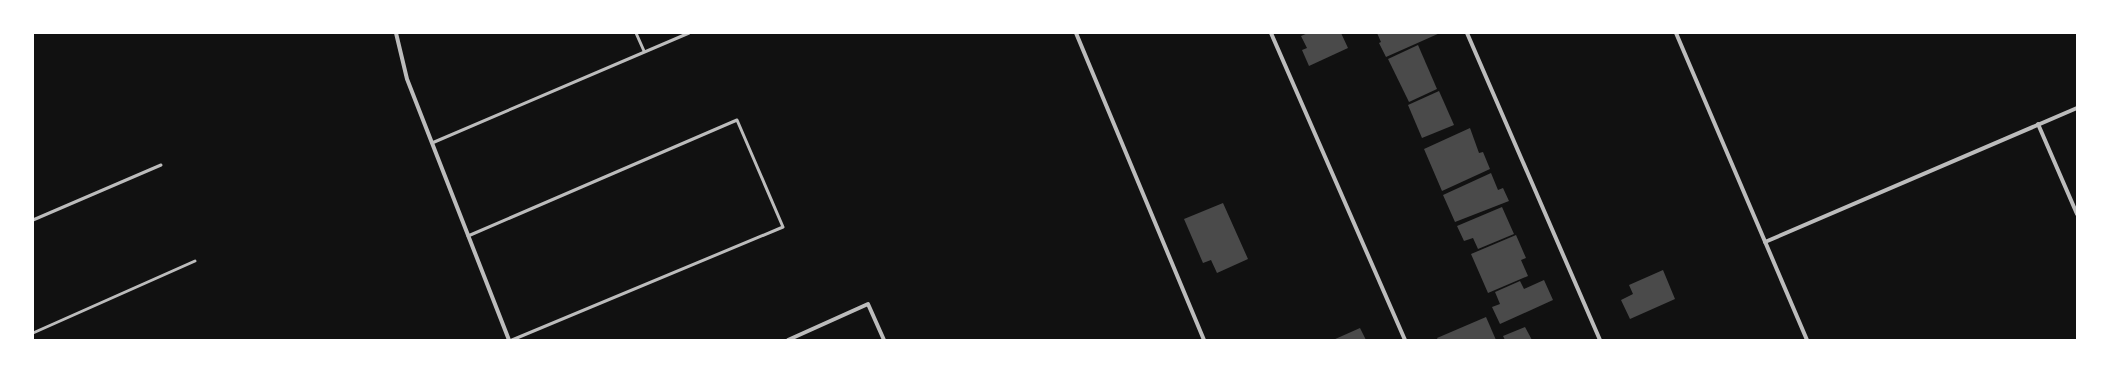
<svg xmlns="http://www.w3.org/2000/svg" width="2110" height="373" viewBox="0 0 2110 373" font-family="Lato,sans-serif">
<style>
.building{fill:#4a4a4a}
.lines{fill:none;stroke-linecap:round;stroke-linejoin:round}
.service{stroke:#bcbcbc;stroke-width:3}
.minor{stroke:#bcbcbc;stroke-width:4}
</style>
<rect width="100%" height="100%" fill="#111"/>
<g class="building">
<polygon points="1308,33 1341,33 1348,48 1309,66 1302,50 1307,48 1301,36"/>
<polygon points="1377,33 1440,33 1386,57 1379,43 1381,42"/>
<polygon points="1418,45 1437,89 1409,102 1388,59"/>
<polygon points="1439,91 1454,125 1422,138 1408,105"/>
<polygon points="1470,128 1479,153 1483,152 1490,169 1442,191 1424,149"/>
<polygon points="1491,173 1498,190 1503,188 1509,201 1455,222 1443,195"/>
<polygon points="1223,203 1248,259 1217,273 1211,260 1203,263 1184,219"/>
<polygon points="1502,207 1514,234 1478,249 1473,238 1464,241 1457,226"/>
<polygon points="1516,235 1526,258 1521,260 1528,276 1488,293 1471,254"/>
<polygon points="1663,270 1675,299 1630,319 1621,300 1633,294 1629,285"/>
<polygon points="1544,280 1553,300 1500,324 1492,307 1500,304 1495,292 1520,281 1524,289"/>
<polygon points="1486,317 1496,340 1438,340 1437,338"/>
<polygon points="1525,327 1532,340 1505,340 1503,336"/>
<polygon points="1360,328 1366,340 1333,340"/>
</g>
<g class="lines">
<g class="service">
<polyline points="636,33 644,51"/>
<polyline points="432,143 689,33"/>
<polyline points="33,220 161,165"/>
<polyline points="468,236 737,120 783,227 512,340"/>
<polyline points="33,333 195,261"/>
</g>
<g class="minor">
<polyline points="396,33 407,79 509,340"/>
<polyline points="1076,33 1204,340"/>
<polyline points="1271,33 1405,340"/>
<polyline points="1467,33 1600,340"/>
<polyline points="1676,33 1807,340"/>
<polyline points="2038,124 2077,214"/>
<polyline points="1765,242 2077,108"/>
<polyline points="788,340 868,304 884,340"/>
</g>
</g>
<rect width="2110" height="373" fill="none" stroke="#ffffff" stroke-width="68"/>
</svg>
